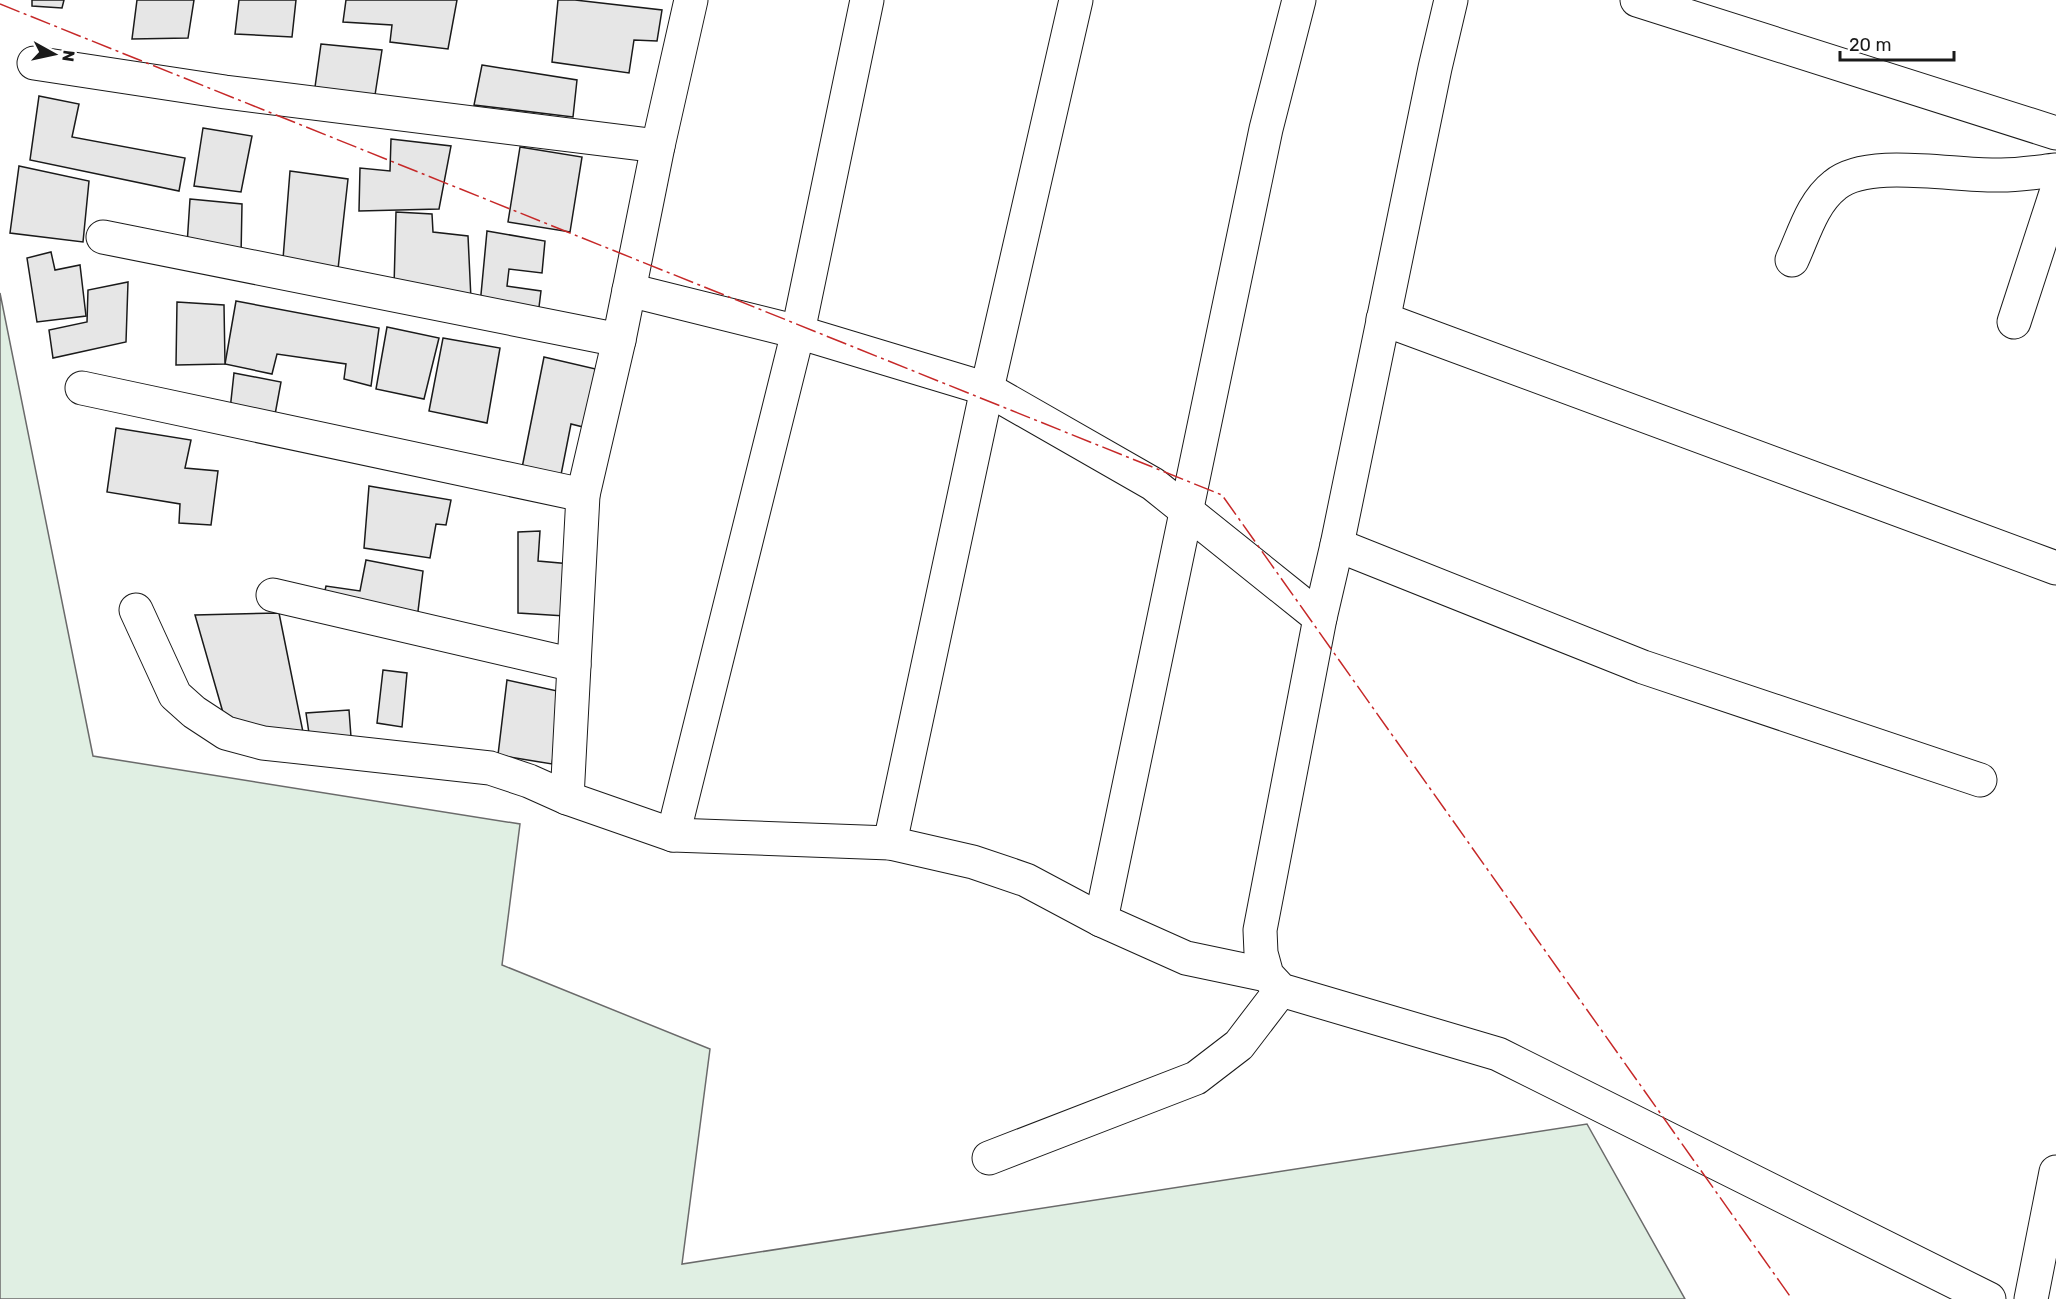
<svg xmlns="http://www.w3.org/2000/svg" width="2056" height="1299" viewBox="0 0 2056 1299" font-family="Rubik,sans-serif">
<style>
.green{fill:#e0efe3;stroke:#6a6a6a;stroke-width:1.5}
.building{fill:#e6e6e6;stroke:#1a1a1a;stroke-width:1.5}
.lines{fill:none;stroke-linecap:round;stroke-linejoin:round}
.minor-casing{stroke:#1a1a1a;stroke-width:35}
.minor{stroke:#fff;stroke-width:33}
.power{stroke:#c62828;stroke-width:1.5;stroke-dasharray:21 4.5 3 4.5;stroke-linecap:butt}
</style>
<rect width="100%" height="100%" fill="#fff"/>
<polygon class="green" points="0,293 93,756 520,824 502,965 710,1049 682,1264 1587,1124 1685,1299 0,1299"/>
<g class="building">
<polygon points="32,0 64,0 62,8 32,6"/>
<polygon points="137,0 194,0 188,38 132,39"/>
<polygon points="239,0 296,0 292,37 235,34"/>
<polygon points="346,0 457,0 448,49 390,42 392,25 343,22"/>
<polygon points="558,0 575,0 662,10 657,41 634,40 629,73 552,62"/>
<polygon points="321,44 382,50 375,95 315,87"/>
<polygon points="482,65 577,80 573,117 474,105"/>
<polygon points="39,96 79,104 72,137 185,158 179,191 30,160"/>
<polygon points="203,128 252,136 241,192 194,186"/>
<polygon points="391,139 451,146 439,209 359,211 360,168 390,171"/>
<polygon points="520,147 582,157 570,232 508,222"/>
<polygon points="19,166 89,181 83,242 10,233"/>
<polygon points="290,171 348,179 338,269 283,259"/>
<polygon points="190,199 242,204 241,256 187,245"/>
<polygon points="396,212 432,214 433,232 468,236 471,299 394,287"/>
<polygon points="487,231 545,241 542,273 509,269 507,286 541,291 538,315 480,305"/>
<polygon points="51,252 55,270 80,265 86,316 37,322 27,258"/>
<polygon points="128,282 126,342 53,358 49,330 87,322 88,290"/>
<polygon points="236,301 379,328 371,386 344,379 346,364 277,354 272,374 225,364"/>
<polygon points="177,302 224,305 225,364 176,365"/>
<polygon points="387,327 439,338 424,399 376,389"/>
<polygon points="443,338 500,348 487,423 429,411"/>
<polygon points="544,357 600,370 591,429 571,424 560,480 521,473"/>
<polygon points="234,373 281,382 274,420 230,410"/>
<polygon points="116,428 191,440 185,468 218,471 211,525 179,523 180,504 107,492"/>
<polygon points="369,486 451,500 446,525 436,524 430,558 364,548"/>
<polygon points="540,531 538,561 571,564 565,616 518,613 518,532"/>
<polygon points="366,560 423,571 417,619 323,599 326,586 360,591"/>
<polygon points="279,613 304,737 226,723 195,615"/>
<polygon points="383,670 407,673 402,727 377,723"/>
<polygon points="507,680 562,692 552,764 498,755"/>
<polygon points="349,710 351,737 310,740 306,713"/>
</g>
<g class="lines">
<g class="minor-casing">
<g id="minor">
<polyline points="1451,0 1435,68 1337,545 1320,618 1260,930 1261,953 1267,975 1281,990 1498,1054 1989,1299"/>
<polyline points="1637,0 2056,133"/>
<polyline points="34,63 225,92 658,146"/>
<polyline points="103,237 619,340"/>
<path d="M1792,260C1804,234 1812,203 1835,185C1868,157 1957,177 2001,175C2019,175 2038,172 2056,170"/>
<polyline points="629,290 798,332 987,389 1153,484 1320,618"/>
<polyline points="1383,319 2056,568"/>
<polyline points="2014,322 2056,193"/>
<polyline points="82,388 583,495"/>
<polyline points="1337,545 1643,667 1980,780"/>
<polyline points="273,595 574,665"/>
<polyline points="136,610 175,695 194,712 226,733 263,743 490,768 529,781 567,798 673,835 890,843 973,862 1026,880 1101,920 1186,958 1267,975"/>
<polyline points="567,798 583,495 619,340 658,146 691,0"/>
<polyline points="673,835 798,332 867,0"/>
<polyline points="890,843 987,389 1076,0"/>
<polyline points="1101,920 1266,129 1299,0"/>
<polyline points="989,1158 1196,1078 1239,1045 1281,990"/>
<polyline points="2031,1299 2056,1172"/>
</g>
</g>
<use href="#minor" class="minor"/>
<polyline class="power" points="0,4 1222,495 1792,1299"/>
</g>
<g transform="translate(54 54) rotate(98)" stroke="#ffffff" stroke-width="4.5" paint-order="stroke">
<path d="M0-4.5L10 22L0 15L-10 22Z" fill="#1a1a1a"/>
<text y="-9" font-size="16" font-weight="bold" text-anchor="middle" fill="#1a1a1a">N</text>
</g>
<path d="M1840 51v9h114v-9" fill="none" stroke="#1a1a1a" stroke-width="3"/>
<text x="1849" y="51" font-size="18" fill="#1a1a1a" stroke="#ffffff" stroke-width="4.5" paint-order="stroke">20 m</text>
</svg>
